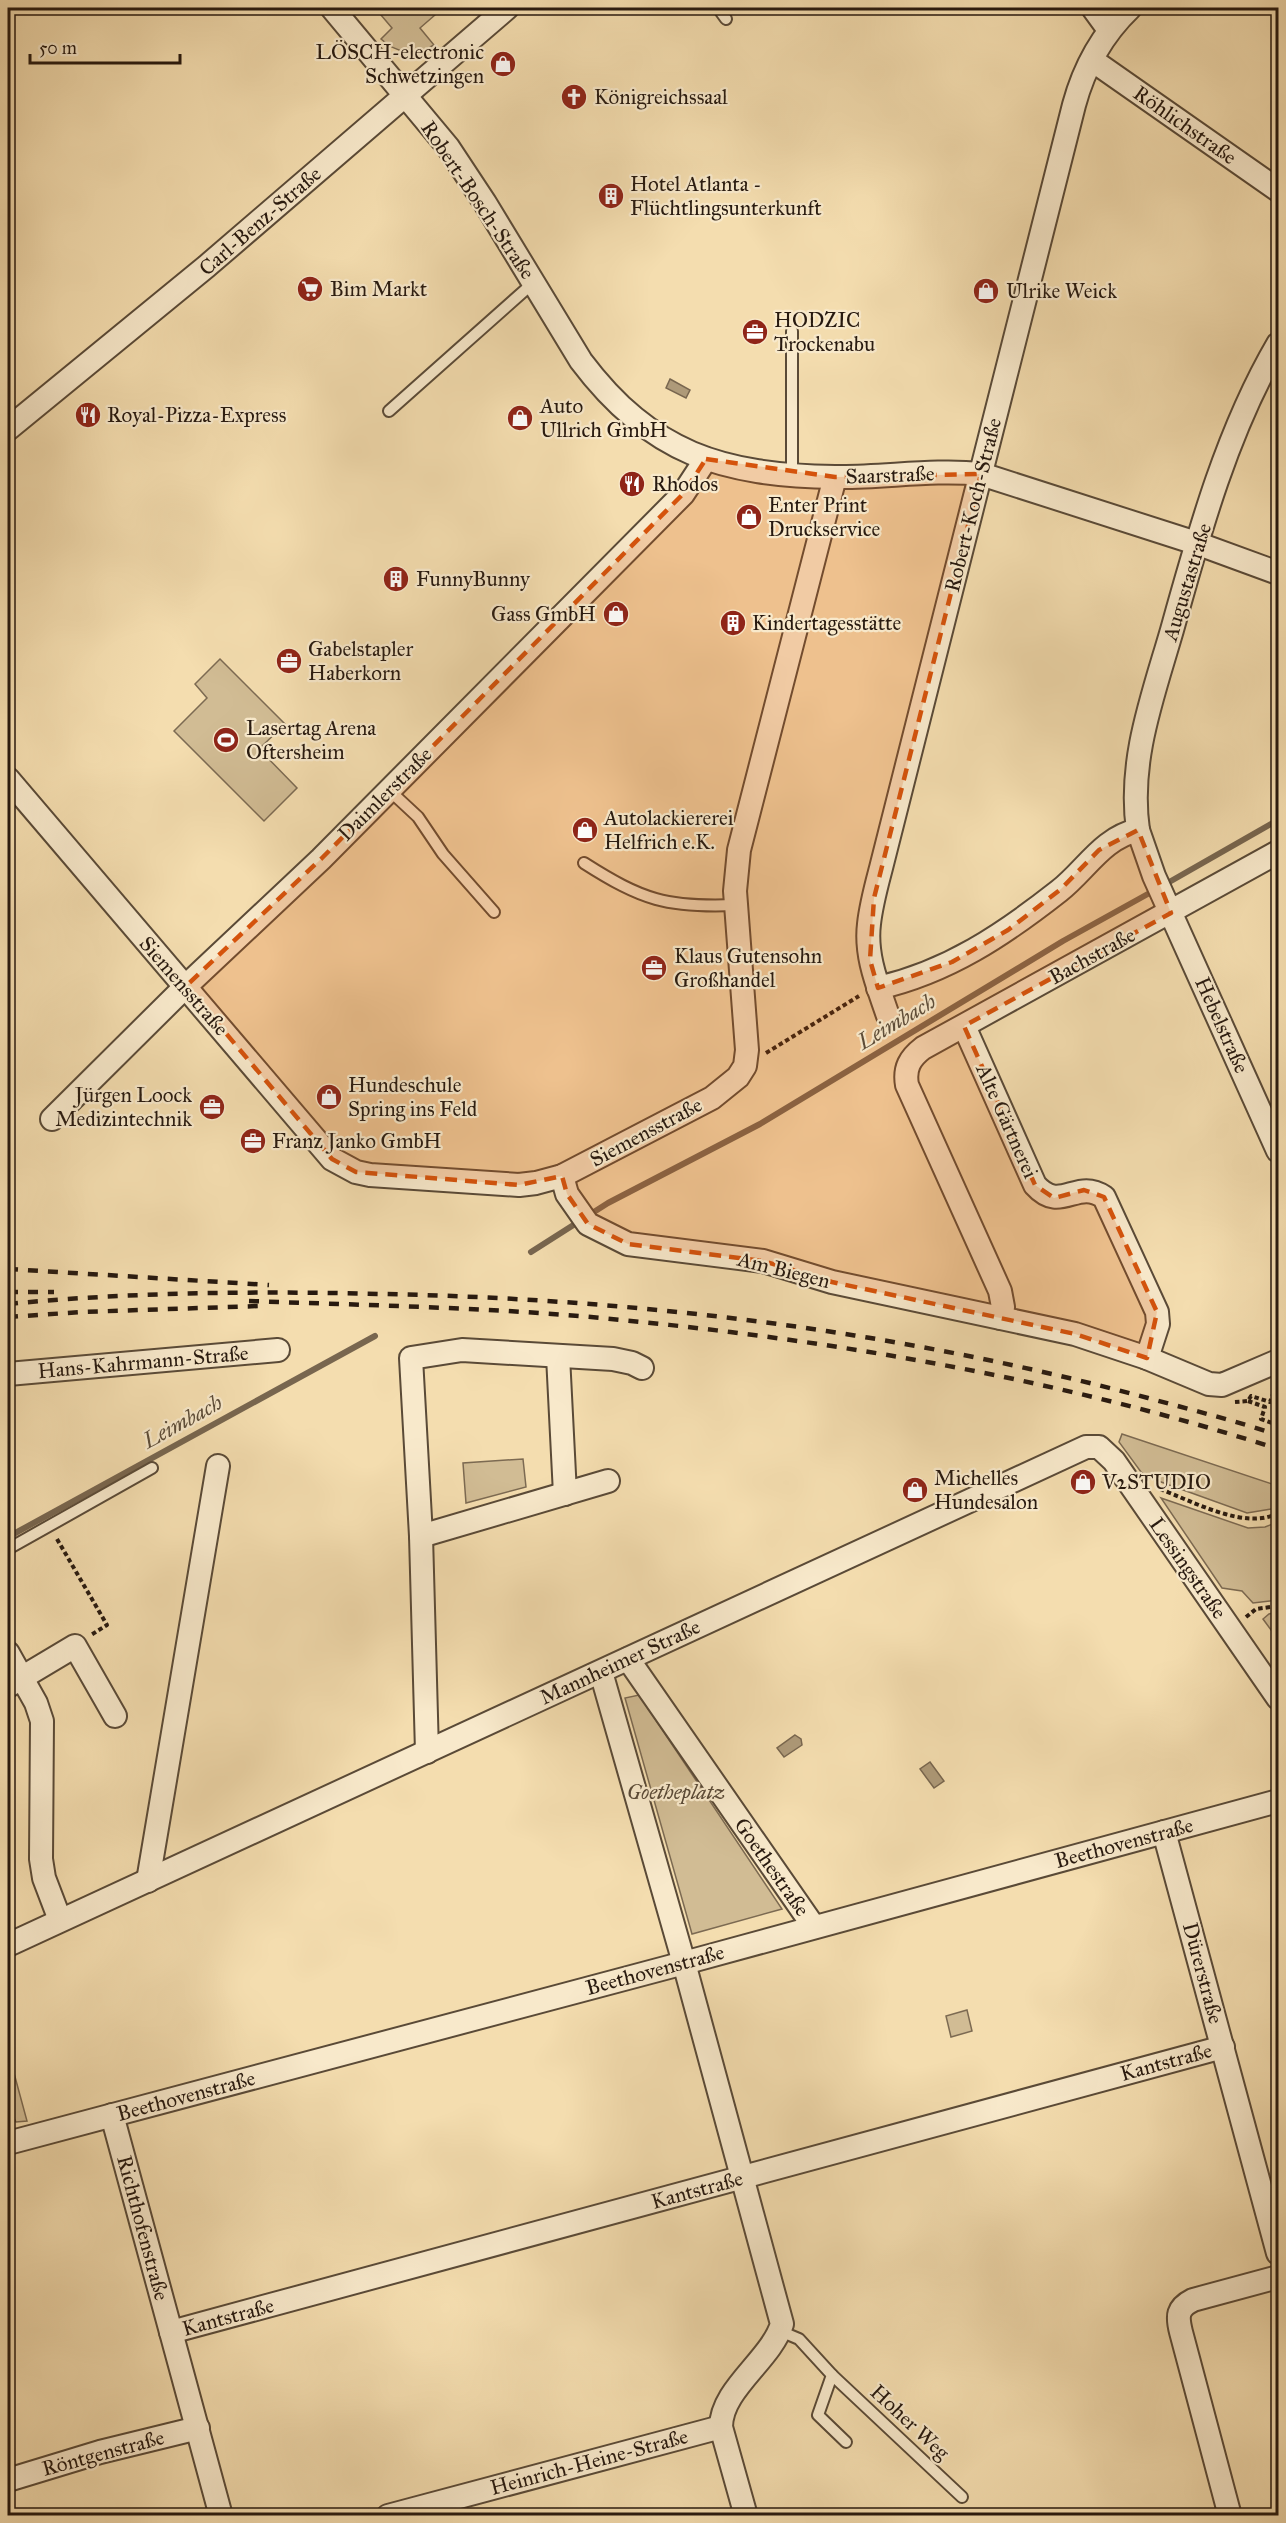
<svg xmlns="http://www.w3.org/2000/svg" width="1286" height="2523" viewBox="0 0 1286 2523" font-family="'IM FELL Great Primer',serif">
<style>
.green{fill:#d1bc94;stroke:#7c6a52;stroke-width:1.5}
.water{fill:#ae9a79;stroke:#78664f;stroke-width:1.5}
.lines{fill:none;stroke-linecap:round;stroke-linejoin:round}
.stream{stroke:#78664f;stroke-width:6}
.lane-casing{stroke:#5a4a37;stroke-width:14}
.street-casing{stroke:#5a4a37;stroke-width:26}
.path{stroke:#27190f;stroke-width:4;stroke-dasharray:4.5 3;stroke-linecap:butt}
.lane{stroke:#f8e9cb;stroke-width:10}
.street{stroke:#f8e9cb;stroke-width:22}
.rail{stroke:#27190f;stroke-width:4.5;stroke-dasharray:10 10;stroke-linecap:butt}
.marked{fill:#d5530c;fill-opacity:0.2;stroke:#d5530c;stroke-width:4.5;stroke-dasharray:12 8;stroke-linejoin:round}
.labels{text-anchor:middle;stroke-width:4.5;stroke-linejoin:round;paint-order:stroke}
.poi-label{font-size:21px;fill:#27190f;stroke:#f8e9cb;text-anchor:start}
.street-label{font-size:21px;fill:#27190f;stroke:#f8e9cb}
.park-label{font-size:21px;font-style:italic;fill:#5a4a37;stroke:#f8e9cb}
.water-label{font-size:22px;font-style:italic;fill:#5d4d39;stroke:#f8e9cb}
</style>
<rect width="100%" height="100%" fill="#f4ddaf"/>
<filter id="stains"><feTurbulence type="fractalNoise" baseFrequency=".00333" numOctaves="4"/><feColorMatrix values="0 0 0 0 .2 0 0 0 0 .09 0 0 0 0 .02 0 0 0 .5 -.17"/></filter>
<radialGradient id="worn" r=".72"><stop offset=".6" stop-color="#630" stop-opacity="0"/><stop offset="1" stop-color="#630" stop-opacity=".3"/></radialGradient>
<g class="green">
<path d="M375,8H396L402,14L409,8H443L420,28L434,45C416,56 397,54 381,39L392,28Z"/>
<polygon points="220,659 285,724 259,749 297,788 264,821 174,731 207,698 195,684"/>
<polygon points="1122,1434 1278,1486 1278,1502 1271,1509 1247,1513 1150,1478 1141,1472 1119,1442"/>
<polygon points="523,1459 526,1487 466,1503 463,1463"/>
<polygon points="1161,1498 1248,1528 1265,1527 1278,1522 1278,1600 1253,1603 1242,1591 1222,1588"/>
<polygon points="1278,1612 1278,1637 1277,1638 1263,1619 1269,1614"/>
<polygon points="639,1695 782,1909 692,1934 625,1698"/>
<polygon points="967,2010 972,2031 951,2037 946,2016"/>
<polygon points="8,2051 27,2121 16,2122 14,2118 8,2119"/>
</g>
<g class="water">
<polygon points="670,379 690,390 686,398 666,388"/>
<polygon points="795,1735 801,1739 802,1745 784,1757 777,1748"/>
<polygon points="930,1762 944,1781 934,1788 920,1769"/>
</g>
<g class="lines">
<g class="stream">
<polyline points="1164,885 1278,820"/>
<polyline points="531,1252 608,1203 760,1124 1063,941 1155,890"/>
<polyline points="8,1537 375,1336"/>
</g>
<g class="lane-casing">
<g id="lane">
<polyline points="718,8 726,19"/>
<polyline points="792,331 792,474"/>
<polyline points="389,411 533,283"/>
<polyline points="389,790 418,817 443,854 494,912"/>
<path d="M584,863C642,900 667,908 736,905"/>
<polyline points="8,1549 152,1468"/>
<polyline points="780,2331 799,2339 832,2375 818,2415 846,2442"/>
<polyline points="832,2375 962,2497"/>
</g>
</g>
<g class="street-casing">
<g id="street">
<path d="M332,8L448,147L485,203L581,361C651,454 722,475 835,477C883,478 932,469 981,474L1196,543L1278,573"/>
<polyline points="1093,8 1109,30"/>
<polyline points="1092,60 1278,190"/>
<polyline points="8,429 207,266 507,8"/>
<polyline points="8,779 332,1159 356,1172 370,1175 519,1185 536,1183 562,1176 712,1098 738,1077 745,1066 747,1050 735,891 739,850 835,477"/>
<polyline points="1138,830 1154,876 1278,1151"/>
<path d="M878,988C948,972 1003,935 1059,891C1086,870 1102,838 1138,830C1128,761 1153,696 1172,630C1199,533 1227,431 1278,344"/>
<path d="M888,1016C878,986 865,956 869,924C871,905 876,887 881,868L1074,105C1084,68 1103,34 1130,8"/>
<path d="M964,1026L1035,1185C1061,1214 1076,1178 1104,1197L1157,1312L1158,1324L1147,1358"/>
<polyline points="52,1119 186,986 321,859 683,494 706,459"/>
<polyline points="562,1176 567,1194 588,1224 628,1244 763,1261 832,1282 1075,1334 1147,1358 1209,1384 1222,1385 1278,1361"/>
<path d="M1001,1318L1003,1307L1000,1291L907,1085C904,1068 910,1058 923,1048L1278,852"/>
<polyline points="558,1356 565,1494"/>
<polyline points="8,1374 278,1350"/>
<polyline points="421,1536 608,1481"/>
<polyline points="8,1653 36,1703 42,1721 41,1859 44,1878 60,1920"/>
<polyline points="628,1659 814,1927"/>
<path d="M601,1672L684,1963L782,2324C771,2360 721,2389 721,2427L746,2516"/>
<polyline points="8,1686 75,1646 115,1716"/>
<polyline points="427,1752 421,1536 411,1358 462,1350 613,1359 632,1363 642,1368"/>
<polyline points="1164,1832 1278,2253"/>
<polyline points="148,1881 218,1466"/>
<polyline points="8,1945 1086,1447 1099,1447 1114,1461 1278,1698"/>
<polyline points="112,2115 221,2516"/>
<polyline points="8,2143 684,1963 1278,1801"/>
<polyline points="171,2332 1223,2047"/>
<polyline points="8,2480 100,2452 198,2428"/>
<polyline points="388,2516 721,2427"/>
<path d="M1230,2516L1181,2332C1177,2316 1177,2308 1193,2300L1278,2277"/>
</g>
</g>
<g class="path">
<polyline points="766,1053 859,996"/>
<polyline points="1248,1401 1265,1407 1261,1419 1278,1425"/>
<polyline points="1235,1402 1248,1401 1251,1396 1270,1402 1277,1384"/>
<path d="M1160,1489C1192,1501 1246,1531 1278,1513"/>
<polyline points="57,1539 107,1625 91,1635"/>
<polyline points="1246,1617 1256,1609 1278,1606"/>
<polyline points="10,2114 12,2122"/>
<polyline points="1251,2515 1278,2508"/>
</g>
<use href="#lane" class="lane"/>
<use href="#street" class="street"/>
<g class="rail">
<polyline points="8,1269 269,1285"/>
<polyline points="8,1292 54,1292"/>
<path d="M249,1301C359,1305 469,1307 579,1316C816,1337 1052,1376 1278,1449"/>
<path d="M8,1304C132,1292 257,1291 382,1294C641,1299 898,1331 1148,1398C1192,1410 1236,1421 1278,1435"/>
<polyline points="8,1317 82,1312 259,1306"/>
</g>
</g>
<path class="marked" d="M706,459L835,477L981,474L874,898L870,960L878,988L952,962L1008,930L1061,889L1099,850L1138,830L1171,913L964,1026L1035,1185L1054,1198L1084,1190L1104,1197L1157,1312L1147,1358L1075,1334L832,1282L763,1261L628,1244L588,1224L567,1194L562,1176L519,1185L356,1172L332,1159L186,986L321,859L683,494Z"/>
<defs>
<g id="shop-disc" transform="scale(1.35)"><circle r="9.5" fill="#8f2418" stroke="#f8e9cb"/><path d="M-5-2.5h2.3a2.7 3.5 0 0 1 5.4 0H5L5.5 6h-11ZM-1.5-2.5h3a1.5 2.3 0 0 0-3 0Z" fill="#fff"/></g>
<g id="church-disc" transform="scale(1.35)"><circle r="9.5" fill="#8f2418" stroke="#f8e9cb"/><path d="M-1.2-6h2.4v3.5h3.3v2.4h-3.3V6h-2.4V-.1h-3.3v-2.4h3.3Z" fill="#fff"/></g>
<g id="building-disc" transform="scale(1.35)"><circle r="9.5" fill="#8f2418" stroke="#f8e9cb"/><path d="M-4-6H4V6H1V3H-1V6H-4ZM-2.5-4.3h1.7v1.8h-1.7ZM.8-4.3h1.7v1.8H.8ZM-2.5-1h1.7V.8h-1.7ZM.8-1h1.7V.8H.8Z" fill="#fff"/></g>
<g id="supermarket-disc" transform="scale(1.35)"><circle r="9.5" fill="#8f2418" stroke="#f8e9cb"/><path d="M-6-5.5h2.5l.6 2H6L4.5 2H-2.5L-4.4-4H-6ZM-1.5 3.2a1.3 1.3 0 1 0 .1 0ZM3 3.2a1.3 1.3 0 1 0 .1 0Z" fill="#fff"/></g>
<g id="office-disc" transform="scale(1.35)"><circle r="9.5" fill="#8f2418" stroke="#f8e9cb"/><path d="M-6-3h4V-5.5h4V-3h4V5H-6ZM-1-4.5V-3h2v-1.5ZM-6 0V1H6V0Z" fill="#fff"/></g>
<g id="restaurant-disc" transform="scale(1.35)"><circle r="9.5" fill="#8f2418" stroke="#f8e9cb"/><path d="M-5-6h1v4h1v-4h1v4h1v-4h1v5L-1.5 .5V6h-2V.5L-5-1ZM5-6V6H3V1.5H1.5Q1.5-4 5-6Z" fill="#fff"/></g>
<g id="stadium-disc" transform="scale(1.35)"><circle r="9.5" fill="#8f2418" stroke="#f8e9cb"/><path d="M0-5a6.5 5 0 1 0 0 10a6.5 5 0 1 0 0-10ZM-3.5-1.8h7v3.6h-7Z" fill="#fff"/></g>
</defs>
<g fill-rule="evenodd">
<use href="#shop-disc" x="503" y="64"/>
<use href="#church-disc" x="574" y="97"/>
<use href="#building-disc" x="611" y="196"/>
<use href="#supermarket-disc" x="310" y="289"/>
<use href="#shop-disc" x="986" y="291"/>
<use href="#office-disc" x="755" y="332"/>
<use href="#restaurant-disc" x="88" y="415"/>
<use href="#shop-disc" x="520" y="418"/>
<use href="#restaurant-disc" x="632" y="484"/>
<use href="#shop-disc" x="749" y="517"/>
<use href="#building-disc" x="396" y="579"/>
<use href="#shop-disc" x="616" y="614"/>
<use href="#building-disc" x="733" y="623"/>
<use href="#office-disc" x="289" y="661"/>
<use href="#stadium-disc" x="226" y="740"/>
<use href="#shop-disc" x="585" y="830"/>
<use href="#office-disc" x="654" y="968"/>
<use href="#shop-disc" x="329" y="1097"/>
<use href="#office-disc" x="212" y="1107"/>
<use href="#office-disc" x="253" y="1141"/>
<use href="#shop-disc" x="1083" y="1482"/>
<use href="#shop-disc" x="915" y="1490"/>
</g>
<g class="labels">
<g class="poi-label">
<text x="484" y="59" text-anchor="end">LÖSCH-electronic<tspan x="484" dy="24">Schwetzingen</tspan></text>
<text x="594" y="104">Königreichssaal</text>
<text x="630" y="191">Hotel Atlanta -<tspan x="630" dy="24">Flüchtlingsunterkunft</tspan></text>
<text x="330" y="296">Bim Markt</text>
<text x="1006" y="298">Ulrike Weick</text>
<text x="774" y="327">HODZIC<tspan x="774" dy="24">Trockenabu</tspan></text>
<text x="540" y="413">Auto<tspan x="540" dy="24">Ullrich GmbH</tspan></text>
<text x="107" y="422">Royal-Pizza-Express</text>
<text x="652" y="491">Rhodos</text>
<text x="768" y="512">Enter Print<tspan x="768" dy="24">Druckservice</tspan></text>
<text x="416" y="586">FunnyBunny</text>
<text x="596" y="621" text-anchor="end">Gass GmbH</text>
<text x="752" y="630">Kindertagesstätte</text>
<text x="308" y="656">Gabelstapler<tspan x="308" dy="24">Haberkorn</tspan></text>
<text x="246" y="735">Lasertag Arena<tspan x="246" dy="24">Oftersheim</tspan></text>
<text x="604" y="825">Autolackiererei<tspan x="604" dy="24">Helfrich e.K.</tspan></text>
<text x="674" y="963">Klaus Gutensohn<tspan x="674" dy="24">Großhandel</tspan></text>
<text x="348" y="1092">Hundeschule<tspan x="348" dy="24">Spring ins Feld</tspan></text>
<text x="192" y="1102" text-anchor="end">Jürgen Loock<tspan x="192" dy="24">Medizintechnik</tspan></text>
<text x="272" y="1148">Franz Janko GmbH</text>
<text x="934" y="1485">Michelles<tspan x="934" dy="24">Hundesalon</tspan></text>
<text x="1102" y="1489">V2STUDIO</text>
</g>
<g class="street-label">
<text transform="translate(1185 125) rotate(35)" y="7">Röhlichstraße</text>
<text transform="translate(478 200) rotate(56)" y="7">Robert-Bosch-Straße</text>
<text transform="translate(260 221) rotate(-41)" y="7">Carl-Benz-Straße</text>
<text transform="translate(890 475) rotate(-2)" y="7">Saarstraße</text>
<text transform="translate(973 505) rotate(-76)" y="7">Robert-Koch-Straße</text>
<text transform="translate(1187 582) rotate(-73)" y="7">Augustastraße</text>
<text transform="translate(385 794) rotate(-45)" y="7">Daimlerstraße</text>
<text transform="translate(1092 956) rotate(-29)" y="7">Bachstraße</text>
<text transform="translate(184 986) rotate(49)" y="7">Siemensstraße</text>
<text transform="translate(1222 1025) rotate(66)" y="7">Hebelstraße</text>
<text transform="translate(1007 1121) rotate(66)" y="7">Alte Gärtnerei</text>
<text transform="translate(646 1132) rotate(-28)" y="7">Siemensstraße</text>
<text transform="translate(784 1270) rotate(14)" y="7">Am Biegen</text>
<text transform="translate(143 1362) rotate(-5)" y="7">Hans-Kahrmann-Straße</text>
<text transform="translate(1188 1568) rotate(55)" y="7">Lessingstraße</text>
<text transform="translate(620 1662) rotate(-25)" y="7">Mannheimer Straße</text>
<text transform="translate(1124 1843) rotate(-15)" y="7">Beethovenstraße</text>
<text transform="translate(772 1867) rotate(55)" y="7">Goethestraße</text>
<text transform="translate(655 1970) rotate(-15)" y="7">Beethovenstraße</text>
<text transform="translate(1203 1973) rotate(75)" y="7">Dürerstraße</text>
<text transform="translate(1166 2062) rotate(-15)" y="7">Kantstraße</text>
<text transform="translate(186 2096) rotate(-15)" y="7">Beethovenstraße</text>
<text transform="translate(697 2190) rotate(-15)" y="7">Kantstraße</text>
<text transform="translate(143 2228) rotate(75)" y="7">Richthofenstraße</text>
<text transform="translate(228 2317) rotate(-15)" y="7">Kantstraße</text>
<text transform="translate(910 2422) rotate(43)" y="7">Hoher Weg</text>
<text transform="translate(103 2453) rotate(-15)" y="7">Röntgenstraße</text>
<text transform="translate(589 2462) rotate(-15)" y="7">Heinrich-Heine-Straße</text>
</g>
<g class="park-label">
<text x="676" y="1799">Goetheplatz</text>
</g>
<g class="water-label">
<text transform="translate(896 1021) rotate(-31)" y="8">Leimbach</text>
<text transform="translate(182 1421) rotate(-29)" y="8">Leimbach</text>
</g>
</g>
<rect width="1286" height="2523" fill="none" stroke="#f4ddaf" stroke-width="30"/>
<rect x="9" y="9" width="1268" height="2505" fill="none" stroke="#27190f" stroke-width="3"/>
<rect x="15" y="15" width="1256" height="2493" fill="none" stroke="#27190f" stroke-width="1.5"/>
<path d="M30 54v9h150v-9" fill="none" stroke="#27190f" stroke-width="3"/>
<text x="39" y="54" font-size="18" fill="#27190f" stroke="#f8e9cb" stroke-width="4.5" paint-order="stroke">50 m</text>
<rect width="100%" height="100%" filter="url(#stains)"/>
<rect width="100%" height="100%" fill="url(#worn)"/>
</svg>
